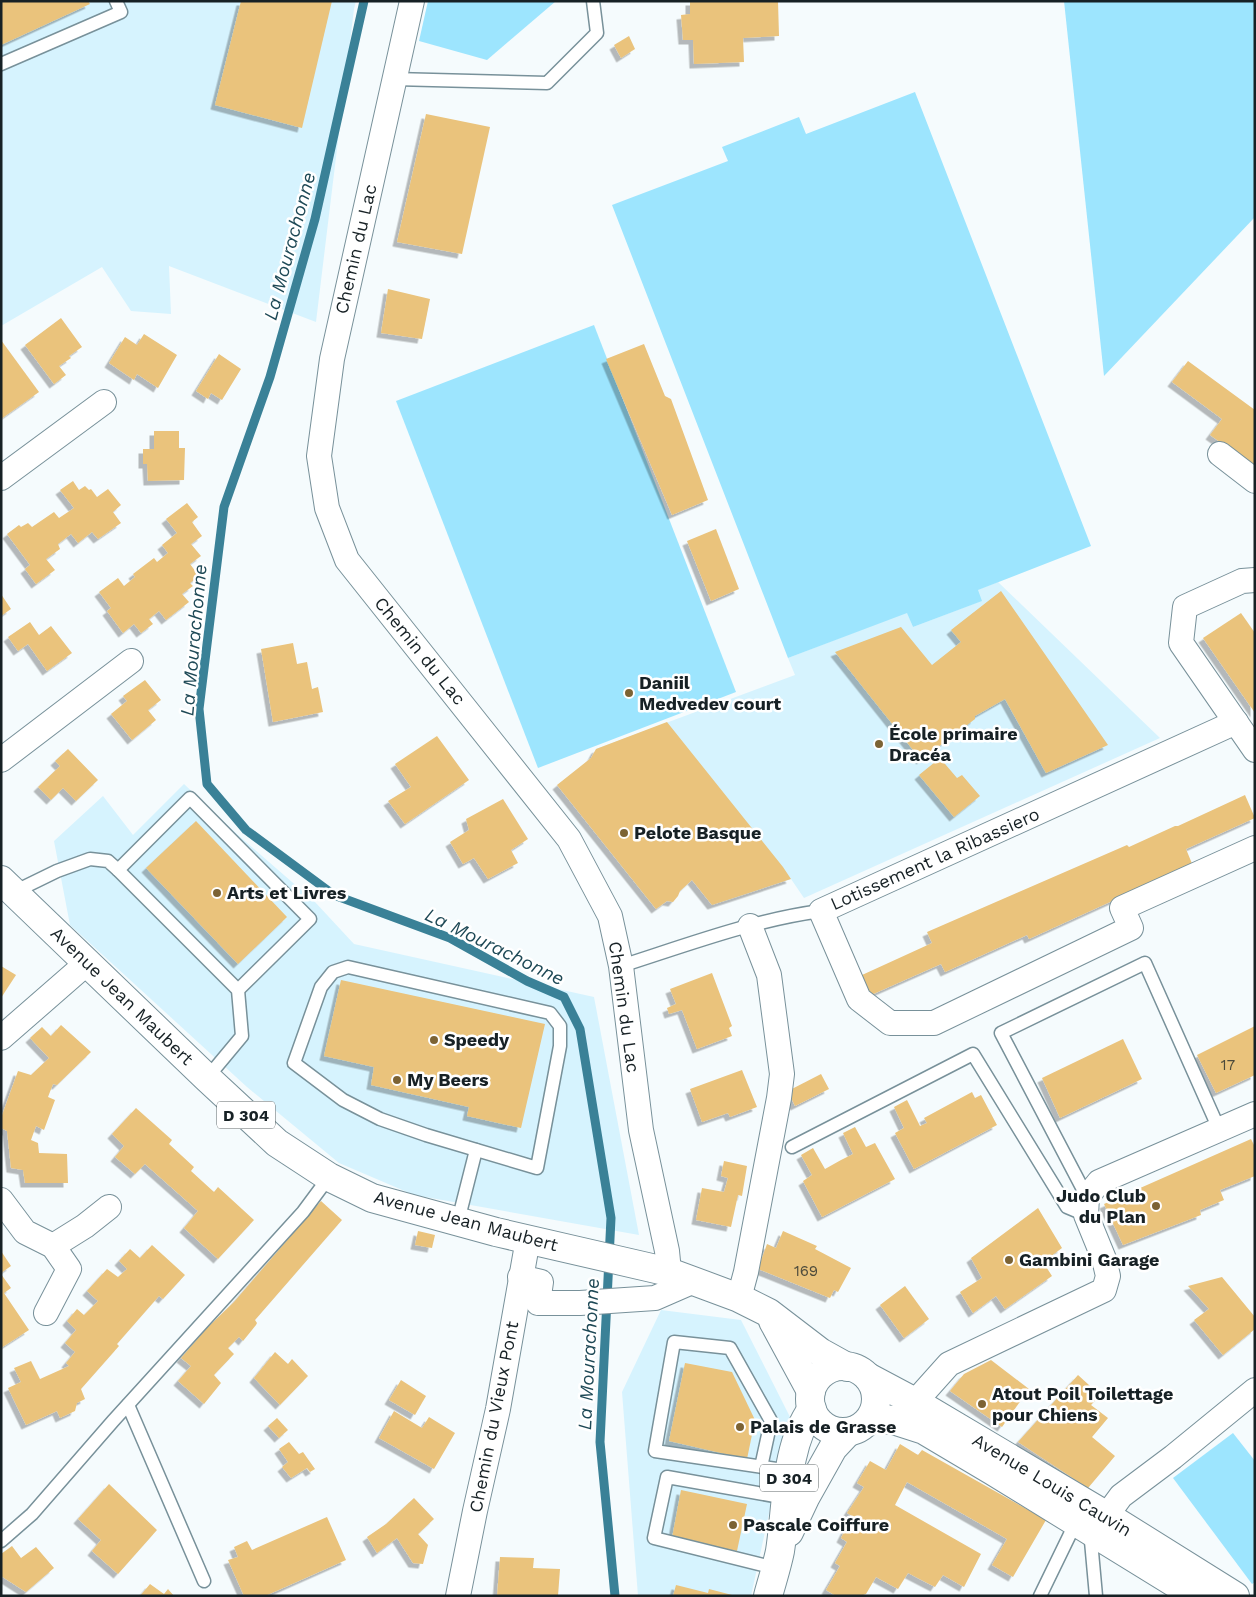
<svg xmlns="http://www.w3.org/2000/svg" width="1256" height="1597" viewBox="0 0 1256 1597" font-family="'Work Sans',sans-serif">
<style>
.built{fill:#d6f3fe}
.green{fill:#9de5fe}
.lines{fill:none;stroke-linecap:round;stroke-linejoin:round}
.stream{stroke:#3a8197;stroke-width:9}
.building{fill:#eac37c;filter:url(#shadow)}
.lane-casing{stroke:#78919a;stroke-width:15}
.street-casing{stroke:#78919a;stroke-width:26}
.secondary-casing{stroke:#78919a;stroke-width:30}
.primary-casing{stroke:#78919a;stroke-width:30}
.lane{stroke:#fff;stroke-width:12}
.street{stroke:#fff;stroke-width:24}
.secondary{stroke:#fff;stroke-width:28}
.primary{stroke:#fff;stroke-width:28}
.poi-dot{fill:#7c6334;stroke:#fff;stroke-width:2}
.labels{text-anchor:middle;stroke-width:5;stroke-linejoin:round;paint-order:stroke}
.number-label{font-size:15px;fill:#4c4a3b}
.shield{fill:#fff;stroke:#5d6466;stroke-width:1}
.shield-label{font-size:16px;font-weight:bold;fill:#172125}
.street-label{font-size:18px;fill:#172125;stroke:#fff}
.poi-label{font-size:18px;font-weight:bold;fill:#172125;stroke:#fff;text-anchor:start}
.water-label{font-size:19px;font-style:italic;fill:#1e4956;stroke:#fff}
</style>
<defs>
<filter id="shadow"><feDropShadow dx="-4.5" dy="4.5" stdDeviation="0" flood-color="#0004"/></filter>
</defs>
<rect width="100%" height="100%" fill="#f5fbfd"/>
<g class="built">
<polygon points="1,1 356,1 354,9 316,322 169,266 171,314 131,311 102,267 1,326"/>
<polygon points="998,582 1160,738 804,898 791,879 712,905 596,749 795,675 788,658 907,612 913,627 981,601 977,590"/>
<polygon points="184,784 238,835 315,902 354,944 594,997 639,1235 414,1195 339,1163 247,1087 70,925 54,841 103,796 133,835"/>
<polygon points="661,1310 741,1320 790,1417 751,1596 638,1596 622,1392"/>
</g>
<g class="green">
<polygon points="428,1 556,1 487,60 419,41"/>
<polygon points="1064,1 1255,1 1255,217 1104,376"/>
<polygon points="915,92 1091,546 978,590 982,601 913,627 907,613 788,658 612,205 728,161 722,147 799,117 806,134"/>
<polygon points="594,325 736,692 538,768 396,401"/>
<polygon points="1233,1433 1255,1461 1255,1582 1252,1584 1173,1478"/>
</g>
<g class="lines">
<polyline class="stream" points="364,1 315,219 270,377 224,507 199,709 207,784 246,830 334,895 450,938 527,981 564,997 580,1029 611,1218 600,1442 615,1596"/>
</g>
<g class="building">
<polygon points="1,1 88,1 90,4 1,45"/>
<polygon points="241,1 332,1 302,128 215,105"/>
<polygon points="690,1 778,1 779,36 743,38 744,62 694,64 693,40 683,40 681,15 690,14"/>
<polygon points="629,36 635,49 621,58 614,45"/>
<polygon points="426,114 490,127 462,254 397,242"/>
<polygon points="388,289 430,299 422,339 381,333"/>
<polygon points="61,318 82,347 69,356 71,358 59,366 66,375 54,384 25,345"/>
<polygon points="144,334 177,355 158,388 137,374 134,380 109,363 125,337 137,345"/>
<polygon points="1,340 39,392 1,419"/>
<polygon points="644,344 665,396 671,399 708,500 672,515 606,359"/>
<polygon points="219,354 241,369 222,400 211,393 208,399 196,391"/>
<polygon points="1188,361 1255,410 1255,467 1210,435 1222,419 1172,382"/>
<polygon points="154,431 179,431 179,448 185,448 184,480 148,481 147,464 143,464 143,449 154,449"/>
<polygon points="73,481 79,490 85,486 89,490 91,489 97,497 108,489 121,505 113,512 121,523 98,539 92,532 78,543 71,534 58,544 60,549 46,559 55,570 36,584 25,569 30,565 7,534 19,525 21,527 28,523 32,527 54,512 59,518 74,508 60,490"/>
<polygon points="187,503 198,517 192,522 202,536 191,544 201,556 190,564 199,576 190,583 193,586 182,594 189,602 166,620 159,611 149,619 153,624 141,633 134,624 123,633 107,611 111,608 99,592 118,578 124,586 135,577 133,574 154,558 157,562 168,553 162,545 177,533 166,519"/>
<polygon points="716,529 739,589 711,601 687,541"/>
<polygon points="1001,591 1108,745 1046,773 1005,699 975,716 975,719 921,760 835,652 901,627 932,665 961,642 951,630"/>
<polygon points="1,594 11,609 1,616"/>
<polygon points="1241,613 1255,633 1255,713 1203,638"/>
<polygon points="30,622 39,635 51,626 72,653 47,671 28,644 18,651 8,637"/>
<polygon points="293,643 297,664 307,662 312,689 318,687 323,712 273,722 261,649"/>
<polygon points="145,680 161,700 148,710 156,720 132,740 111,714 127,701 123,696"/>
<polygon points="667,722 783,867 791,879 712,905 692,880 680,891 678,896 673,902 667,901 656,909 557,785 591,758 596,749"/>
<polygon points="437,736 469,780 405,824 388,801 411,787 395,764"/>
<polygon points="68,749 98,780 76,801 63,788 51,800 38,787 60,766 55,761"/>
<polygon points="940,758 957,778 962,775 980,796 954,817 919,775"/>
<polygon points="1245,795 1255,818 1186,849 1193,866 1145,886 1029,939 1027,935 945,972 941,964 871,995 862,975 932,943 927,932 1127,845 1129,847 1175,826 1178,826"/>
<polygon points="503,799 528,839 511,850 518,863 488,879 474,858 463,864 450,842 469,830 466,819"/>
<polygon points="196,821 287,917 238,964 146,868"/>
<polygon points="1,966 16,975 1,998"/>
<polygon points="712,973 732,1026 729,1028 732,1036 697,1049 682,1010 669,1014 667,1008 676,1004 670,989"/>
<polygon points="341,980 545,1024 521,1128 467,1116 469,1107 371,1085 374,1067 324,1056"/>
<polygon points="61,1025 91,1052 57,1085 53,1084 48,1097 55,1100 44,1130 36,1126 31,1140 38,1143 39,1153 67,1154 68,1183 25,1183 23,1170 11,1168 7,1131 1,1128 1,1118 18,1071 31,1075 49,1058 30,1038 42,1027 51,1036"/>
<polygon points="1255,1026 1255,1075 1216,1093 1197,1055"/>
<polygon points="1123,1039 1142,1079 1060,1118 1042,1078"/>
<polygon points="742,1070 757,1107 730,1117 728,1113 702,1122 690,1089"/>
<polygon points="821,1074 829,1089 795,1106 788,1091"/>
<polygon points="972,1092 975,1098 981,1095 997,1125 914,1169 895,1133 904,1128 894,1107 907,1100 920,1126 927,1123 924,1118"/>
<polygon points="136,1108 172,1140 169,1144 194,1167 191,1171 214,1192 218,1187 254,1220 218,1259 184,1228 198,1211 145,1164 135,1174 115,1157 124,1146 112,1134"/>
<polygon points="855,1127 866,1147 875,1143 895,1179 822,1217 803,1181 812,1175 801,1155 813,1148 825,1169 841,1160 853,1154 843,1133"/>
<polygon points="1251,1139 1255,1147 1255,1176 1220,1190 1224,1200 1200,1210 1201,1215 1123,1245 1104,1204"/>
<polygon points="724,1161 747,1166 742,1196 738,1195 731,1227 696,1220 702,1188 724,1192 728,1178 721,1176"/>
<polygon points="321,1201 342,1220 255,1320 257,1323 256,1325 243,1341 239,1337 228,1348 234,1354 214,1375 221,1383 204,1404 178,1381 191,1366 181,1358 207,1328 234,1302"/>
<polygon points="1038,1208 1062,1248 1043,1262 1052,1276 1005,1309 996,1296 973,1313 960,1292 982,1278 971,1258"/>
<polygon points="418,1231 435,1235 432,1248 415,1245"/>
<polygon points="783,1231 817,1246 815,1249 851,1268 838,1292 834,1290 830,1298 758,1269 767,1244 776,1248"/>
<polygon points="152,1245 185,1275 163,1299 159,1296 117,1344 119,1346 81,1389 85,1399 77,1403 75,1411 60,1418 57,1411 26,1425 8,1388 21,1382 14,1368 31,1361 40,1379 69,1366 66,1363 75,1352 65,1343 76,1330 67,1321 77,1309 84,1315 98,1301 87,1291 107,1269 118,1277 127,1269 119,1261 130,1249 140,1258"/>
<polygon points="1,1251 11,1266 1,1273"/>
<polygon points="1,1274 11,1288 4,1293 29,1330 1,1348"/>
<polygon points="1222,1277 1255,1317 1255,1329 1223,1355 1194,1320 1209,1309 1188,1286"/>
<polygon points="905,1286 929,1319 904,1338 880,1305"/>
<polygon points="275,1352 288,1364 292,1359 308,1376 280,1405 254,1378"/>
<polygon points="991,1360 1029,1389 1002,1427 950,1391 964,1374"/>
<polygon points="685,1363 732,1372 755,1420 747,1459 669,1441"/>
<polygon points="1078,1375 1100,1395 1091,1405 1108,1418 1092,1437 1115,1456 1088,1488 1018,1442"/>
<polygon points="401,1380 426,1396 415,1415 389,1400"/>
<polygon points="394,1411 422,1428 429,1417 455,1433 434,1469 379,1438"/>
<polygon points="277,1418 288,1430 279,1438 268,1426"/>
<polygon points="289,1442 299,1454 303,1452 315,1469 310,1472 307,1468 291,1478 282,1467 288,1462 279,1449"/>
<polygon points="900,1444 918,1455 922,1450 1046,1520 1013,1577 992,1565 1007,1539 907,1482 895,1505 981,1554 964,1587 943,1575 935,1587 908,1573 898,1589 876,1577 866,1594 860,1596 836,1596 826,1590 840,1566 835,1563 847,1542 841,1538 852,1516 847,1513 864,1487 857,1483 870,1461 886,1470"/>
<polygon points="109,1484 157,1530 118,1574 92,1551 101,1540 78,1519"/>
<polygon points="681,1490 747,1504 737,1551 672,1538"/>
<polygon points="414,1498 434,1519 418,1534 428,1545 423,1564 413,1563 397,1538 377,1553 367,1537 386,1524"/>
<polygon points="327,1517 346,1560 265,1596 244,1596 228,1560 238,1557 234,1547 247,1541 252,1550"/>
<polygon points="12,1546 21,1558 36,1547 54,1568 26,1592 1,1576 1,1554"/>
<polygon points="500,1557 534,1558 533,1568 560,1569 558,1596 497,1596"/>
<polygon points="150,1584 164,1594 168,1589 174,1596 140,1596"/>
<polygon points="676,1585 708,1593 709,1589 736,1596 673,1596"/>
</g>
<g class="lines">
<g class="lane-casing">
<g id="lane">
<polyline points="1,64 121,12 116,1"/>
<polyline points="394,79 547,83 597,33 593,1"/>
<polyline points="118,870 190,798 310,919 238,990"/>
<polyline points="14,892 57,871 90,859 108,861 118,870 238,990 242,1036 207,1078"/>
<path d="M621,966C687,945 753,920 821,911"/>
<polygon points="348,967 550,1013 560,1026 560,1046 537,1168 426,1135 380,1119 343,1100 294,1063 321,987 333,972"/>
<polyline points="792,1147 973,1054 1067,1207 1086,1215"/>
<polyline points="1087,1197 1001,1033 1145,963 1219,1129"/>
<polyline points="458,1221 476,1150"/>
<polyline points="128,1405 204,1581"/>
<polyline points="761,1467 771,1421 730,1348 674,1342 655,1451 790,1471"/>
<polyline points="1090,1530 1096,1596"/>
<polyline points="1,1541 32,1514 113,1421 303,1212 329,1177"/>
<polyline points="775,1568 654,1538 667,1477 786,1498"/>
<polyline points="1040,1596 1076,1522"/>
</g>
</g>
<g class="street-casing">
<g id="street">
<polyline points="412,1 332,359 319,456 327,508 347,560 569,839 610,916 621,966 641,1130 667,1251 669,1272"/>
<polyline points="1220,454 1255,481"/>
<polyline points="1,478 104,402"/>
<polyline points="1255,580 1242,581 1185,607 1181,643 1255,750"/>
<polyline points="1236,722 821,911 859,999 890,1023 934,1023 1131,928 1122,908 1255,848"/>
<polyline points="1,760 131,661"/>
<polyline points="1,1038 87,963"/>
<polyline points="1,1200 25,1232 53,1246 69,1269 46,1313"/>
<polyline points="53,1246 85,1226 109,1207"/>
<polyline points="520,1277 541,1282 538,1303 580,1303 655,1298 694,1281"/>
<polyline points="739,1298 746,1272 779,1098 782,1074 769,975 750,926"/>
<polyline points="907,1418 915,1402 949,1364 1104,1290 1108,1276 1104,1259 1086,1215 1087,1197 1099,1182 1255,1114"/>
<polyline points="1096,1530 1121,1496 1173,1457 1255,1390"/>
<polyline points="458,1596 475,1511 498,1409 528,1239"/>
</g>
</g>
<g class="secondary-casing">
<g id="secondary">
<circle cx="843" cy="1399" r="33"/>
<polyline points="868,1377 915,1402 1107,1516 1235,1596"/>
<polyline points="871,1418 893,1420 924,1430 993,1471 1196,1596"/>
</g>
</g>
<g class="primary-casing">
<g id="primary">
<polyline points="1,880 207,1078 277,1143 329,1177 372,1198 496,1232 669,1272 739,1298 769,1313 820,1352 847,1367"/>
<polyline points="773,1321 811,1391"/>
<polyline points="789,1532 805,1498 833,1448 848,1432"/>
<path d="M768,1596C772,1581 777,1566 780,1551C787,1506 785,1446 812,1409"/>
</g>
</g>
<use href="#lane" class="lane"/>
<use href="#street" class="street"/>
<use href="#secondary" class="secondary"/>
<use href="#primary" class="primary"/>
</g>
<g class="poi-dot">
<circle cx="629" cy="693" r="5"/>
<circle cx="879" cy="744" r="5"/>
<circle cx="624" cy="833" r="5"/>
<circle cx="217" cy="893" r="5"/>
<circle cx="434" cy="1040" r="5"/>
<circle cx="397" cy="1080" r="5"/>
<circle cx="1156" cy="1206" r="5"/>
<circle cx="1009" cy="1260" r="5"/>
<circle cx="982" cy="1404" r="5"/>
<circle cx="740" cy="1427" r="5"/>
<circle cx="733" cy="1525" r="5"/>
</g>
<g class="labels">
<g class="number-label">
<text x="1228" y="1070">17</text>
<text x="806" y="1276">169</text>
</g>
<g class="shield">
<rect x="217" y="1101.5" width="58" height="27" rx="4"/>
<rect x="760" y="1464.5" width="58" height="27" rx="4"/>
</g>
<g class="shield-label">
<text x="246" y="1121">D 304</text>
<text x="789" y="1484">D 304</text>
</g>
<g class="street-label">
<text transform="translate(356 249) rotate(-77)" y="6">Chemin du Lac</text>
<text transform="translate(420 651) rotate(51)" y="6">Chemin du Lac</text>
<text transform="translate(935 859) rotate(-24)" y="6">Lotissement la Ribassiero</text>
<text transform="translate(122 996) rotate(44)" y="6">Avenue Jean Maubert</text>
<text transform="translate(624 1007) rotate(82)" y="6">Chemin du Lac</text>
<text transform="translate(466 1221) rotate(15)" y="6">Avenue Jean Maubert</text>
<text transform="translate(494 1417) rotate(-79)" y="6">Chemin du Vieux Pont</text>
<text transform="translate(1052 1485) rotate(31)" y="6">Avenue Louis Cauvin</text>
</g>
<g class="poi-label">
<text x="639" y="689">Daniil<tspan x="639" dy="21">Medvedev court</tspan></text>
<text x="889" y="740">École primaire<tspan x="889" dy="21">Dracéa</tspan></text>
<text x="634" y="839">Pelote Basque</text>
<text x="227" y="899">Arts et Livres</text>
<text x="444" y="1046">Speedy</text>
<text x="407" y="1086">My Beers</text>
<text x="1146" y="1202" text-anchor="end">Judo Club<tspan x="1146" dy="21">du Plan</tspan></text>
<text x="1019" y="1266">Gambini Garage</text>
<text x="992" y="1400">Atout Poil Toilettage<tspan x="992" dy="21">pour Chiens</tspan></text>
<text x="750" y="1433">Palais de Grasse</text>
<text x="743" y="1531">Pascale Coiffure</text>
</g>
<g class="water-label">
<text transform="translate(289 246) rotate(-75)" y="7">La Mourachonne</text>
<text transform="translate(193 640) rotate(-85)" y="7">La Mourachonne</text>
<text transform="translate(495 946) rotate(26)" y="7">La Mourachonne</text>
<text transform="translate(588 1354) rotate(-87)" y="7">La Mourachonne</text>
</g>
</g>
<rect width="1256" height="1597" fill="none" stroke="#172125" stroke-width="5"/>
</svg>
